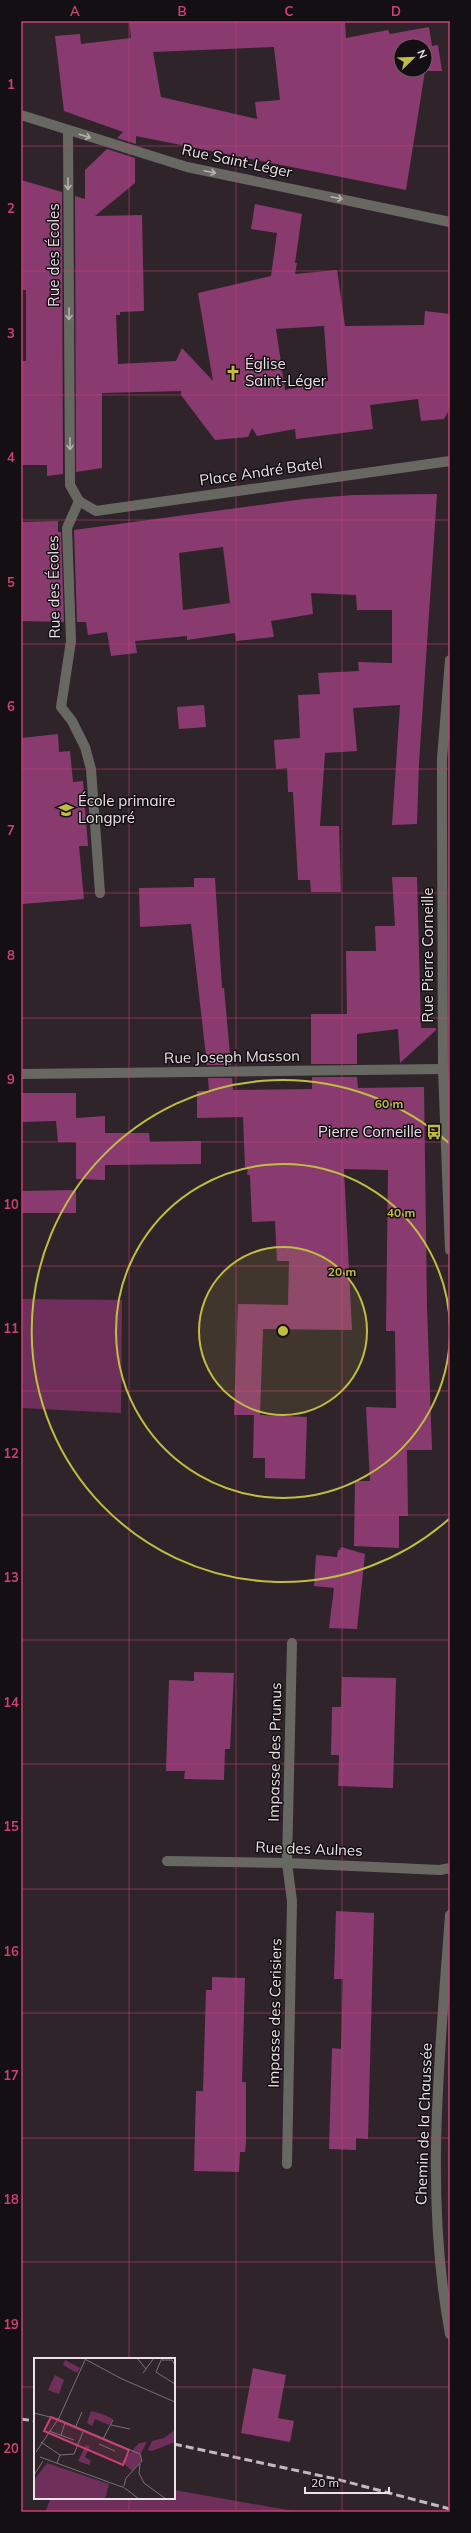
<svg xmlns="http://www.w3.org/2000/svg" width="471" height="2533" viewBox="0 0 471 2533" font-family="Mulish,sans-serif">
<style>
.green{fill:#6e305a}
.building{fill:#893b70;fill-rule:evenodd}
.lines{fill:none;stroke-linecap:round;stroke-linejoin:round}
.minor{stroke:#686862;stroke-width:10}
.rail{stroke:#c3b9bf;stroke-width:3;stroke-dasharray:8 4;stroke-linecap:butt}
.oneway{stroke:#b7b1b2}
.grid{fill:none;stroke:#ca4077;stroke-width:1;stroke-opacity:0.55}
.ring{fill:none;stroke:#c0be41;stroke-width:2}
.labels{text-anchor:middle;stroke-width:3;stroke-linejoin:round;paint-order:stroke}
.street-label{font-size:15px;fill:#ebe2e7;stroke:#140f12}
.poi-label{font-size:15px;fill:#ebe2e7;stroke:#140f12;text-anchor:start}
.inset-road{fill:none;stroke:#7b7076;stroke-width:1}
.view{fill:#ca4077;fill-opacity:0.15;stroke:#ca4077;stroke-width:2}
.inset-edge{fill:none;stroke:#ebe2e7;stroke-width:2}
.centre{fill:#c0be41;stroke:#140f12;stroke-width:2}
.ring-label{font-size:12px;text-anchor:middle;font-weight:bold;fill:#c0be41;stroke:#140f12;stroke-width:3;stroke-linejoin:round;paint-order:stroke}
.neatline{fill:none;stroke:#ca4077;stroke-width:1.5}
.grid-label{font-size:13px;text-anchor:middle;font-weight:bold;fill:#ca4077}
</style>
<rect width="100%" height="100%" fill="#30242b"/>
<g class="green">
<polygon points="21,1299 122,1300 121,1413 21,1408"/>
<polygon points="174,2490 299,2512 45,2512 51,2498 174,2498"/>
</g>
<g class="building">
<path d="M129,21H345L346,38L388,30L390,34L429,27L432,46L438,45L442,71H425L406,190L136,136V144L117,138L123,132L64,111L55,36L80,34L81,44L131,38ZM401,46H425V70H401ZM274,47L280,100L255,102L257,119L161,97L153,52Z"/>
<path d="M107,149L135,158V183L95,216L142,215L144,311L120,312V315H116L118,364L176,361L182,348L213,381L198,293L271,276L277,233L251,229L255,204L302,214L295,263H297L295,274L337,270L345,326L424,325L425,311L450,314V395L448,412L444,419L421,421L418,399L370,405L373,429L296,439L295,429L257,436L252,428L248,437L215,440L181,395V391L102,393V468L76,472L75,196L85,199V170ZM324,326L328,381L285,390L276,329Z"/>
<polygon points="21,180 62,192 63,474 47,476 47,465 21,465 21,361 26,361 26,290 21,290"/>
<path d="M437,494L419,763L417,824L392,825L400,705L353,708L357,751L325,753L320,826H339L341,892H311L310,880H298L293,792H288L287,768L276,769L274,740L300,738L298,695L320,694L318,673L359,671L358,662L392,663V610H357L356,595L311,593L313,614L271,621L274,637L236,641L235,633L187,640V636L135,641L137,653L111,656L107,632L88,635L86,622H77L74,530L304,499L353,495ZM223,547L230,603L183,610L179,553Z"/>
<polygon points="58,521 58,532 61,532 64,622 21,621 21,522"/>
<polygon points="204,705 206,727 179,729 177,707"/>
<polygon points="58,734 59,752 70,751 73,782 83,781 88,846 79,846 84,899 22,904 21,738"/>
<polygon points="392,877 417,877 421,1028 436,1028 436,1030 400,1063 398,1029 357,1034 357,1064 311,1064 311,1014 347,1014 346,951 376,951 375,926 395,926"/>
<polygon points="194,878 215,878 222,988 224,988 231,1065 207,1065 191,924 140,927 139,888 194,887"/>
<polygon points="312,1077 357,1077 358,1088 424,1087 427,1307 432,1450 407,1450 408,1516 399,1516 399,1548 354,1546 355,1481 370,1481 366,1407 396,1408 395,1331 386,1331 388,1170 344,1169 352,1330 263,1329 260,1415 307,1417 305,1479 265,1478 265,1458 253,1458 254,1415 234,1415 238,1304 288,1305 289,1261 277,1261 275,1221 252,1222 250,1175 247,1175 248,1167 245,1167 243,1117 197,1118 197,1091 209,1091 208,1078 232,1078 233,1090 312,1089"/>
<polygon points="21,1093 76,1093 76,1118 105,1116 105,1133 149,1133 150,1142 201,1141 201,1164 105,1165 105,1180 76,1179 76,1142 58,1142 56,1121 21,1122"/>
<polygon points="76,1190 76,1213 21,1213 21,1191"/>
<polygon points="341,1547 365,1554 357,1629 329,1628 334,1588 314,1586 316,1555 337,1557 338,1550 340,1550"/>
<polygon points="194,1672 234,1673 230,1749 225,1749 224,1780 184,1779 185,1771 166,1771 169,1680 194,1681"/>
<polygon points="342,1677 396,1678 393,1788 338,1786 339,1755 331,1755 332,1707 341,1707"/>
<polygon points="336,1911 374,1913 368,2139 356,2138 356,2150 329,2149 332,2048 341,2049 343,1979 334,1979"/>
<polygon points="212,1977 245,1978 242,2082 246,2082 246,2142 245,2152 240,2152 239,2172 194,2171 196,2091 203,2091 206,1990 212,1990"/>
<polygon points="253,2368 286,2375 278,2418 294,2421 290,2442 241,2433"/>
</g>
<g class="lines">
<g class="minor">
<polyline points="21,115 187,167 450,222"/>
<polyline points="68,131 70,485 79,501"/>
<polyline points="79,501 67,528 71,641 61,707 72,721 85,747 91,769 100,893"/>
<polyline points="79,501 96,511 450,461"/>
<polyline points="450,660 442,759 442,809 443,1069 450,1250"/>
<polyline points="21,1074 443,1069"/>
<polyline points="167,1861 287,1863 440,1870 450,1868"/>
<path d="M450,1915C440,2054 424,2195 450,2334"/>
<polyline points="287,2164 292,1901 287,1863 292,1643"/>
</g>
<g class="rail">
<polyline points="21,2419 35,2421"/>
<polyline points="174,2444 336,2479 450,2509"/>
</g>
</g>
<defs><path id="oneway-shaft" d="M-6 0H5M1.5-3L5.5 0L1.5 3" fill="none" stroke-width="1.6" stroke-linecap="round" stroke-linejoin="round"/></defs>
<g class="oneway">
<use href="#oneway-shaft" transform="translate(85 136) rotate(17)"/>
<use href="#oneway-shaft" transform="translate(210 172) rotate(12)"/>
<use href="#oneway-shaft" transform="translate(68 184) rotate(90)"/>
<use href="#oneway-shaft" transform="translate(337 198) rotate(12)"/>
<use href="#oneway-shaft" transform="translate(69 314) rotate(90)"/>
<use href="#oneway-shaft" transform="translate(70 444) rotate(90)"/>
</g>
<path class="grid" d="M129,21V2359M236,21V2512M342,21V2512M21,146H450M21,271H450M21,395H450M21,520H450M21,644H450M21,769H450M21,893H450M21,1018H450M21,1142H450M21,1266H450M21,1391H450M21,1515H450M21,1640H450M21,1764H450M21,1889H450M21,2013H450M21,2138H450M21,2262H450M21,2387H35M174,2387H450M129,2498V2512"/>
<circle cx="283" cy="1331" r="84" fill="#c0be41" fill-opacity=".12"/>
<g class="ring">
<circle cx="283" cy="1331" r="84"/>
<path d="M450 1332A167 167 0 1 1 450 1330"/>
<path d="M449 1519A251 251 0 1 1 449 1143"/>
</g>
<defs>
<g id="church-bare" transform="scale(1.2)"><path d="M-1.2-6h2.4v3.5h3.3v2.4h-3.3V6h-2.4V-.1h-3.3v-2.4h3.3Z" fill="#c0be41" stroke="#140f12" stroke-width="2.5" paint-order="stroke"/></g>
<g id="school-bare" transform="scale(1.2)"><path d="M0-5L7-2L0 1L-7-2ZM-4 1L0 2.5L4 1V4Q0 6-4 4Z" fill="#c0be41" stroke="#140f12" stroke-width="2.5" paint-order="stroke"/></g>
<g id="bus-bare" transform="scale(1.2)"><path d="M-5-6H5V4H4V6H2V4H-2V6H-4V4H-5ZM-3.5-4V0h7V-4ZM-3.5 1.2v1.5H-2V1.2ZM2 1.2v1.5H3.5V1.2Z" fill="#c0be41" stroke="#140f12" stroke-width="2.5" paint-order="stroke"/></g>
</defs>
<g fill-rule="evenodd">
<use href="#church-bare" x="233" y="373"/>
<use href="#school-bare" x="66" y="810"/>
<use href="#bus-bare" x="434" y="1132"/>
</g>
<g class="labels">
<g class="street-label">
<text transform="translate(237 161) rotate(12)" y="5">Rue Saint-Léger</text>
<text transform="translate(54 255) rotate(-90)" y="5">Rue des Écoles</text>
<text transform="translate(261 472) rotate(-8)" y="5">Place André Batel</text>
<text transform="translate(54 587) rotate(-91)" y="5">Rue des Écoles</text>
<text transform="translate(428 955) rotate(-90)" y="5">Rue Pierre Corneille</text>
<text transform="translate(232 1057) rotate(-1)" y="5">Rue Joseph Masson</text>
<text transform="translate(275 1752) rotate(-89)" y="5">Impasse des Prunus</text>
<text transform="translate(309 1849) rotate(2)" y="5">Rue des Aulnes</text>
<text transform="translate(275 2013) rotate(-89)" y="5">Impasse des Cerisiers</text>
<text transform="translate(424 2124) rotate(-88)" y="5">Chemin de la Chaussée</text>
</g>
<g class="poi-label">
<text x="245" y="369">Église<tspan x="245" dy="17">Saint-Léger</tspan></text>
<text x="78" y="806">École primaire<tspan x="78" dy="17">Longpré</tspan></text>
<text x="422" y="1137" text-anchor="end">Pierre Corneille</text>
</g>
</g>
<g transform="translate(34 2358)">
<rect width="141" height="141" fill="#30242b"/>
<path d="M31,2L46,10L43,15L29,7ZM21,17L30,22L25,36L14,32ZM57,53L68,56L79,61L75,67L61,61L58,68L53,65ZM141,72V84L118,93L114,92L118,83L130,80ZM113,84L106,97L108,103L98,113L88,104L105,85ZM52,87L56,88L51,99L57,103L55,107L44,103ZM13,105L75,126L71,141H0V122Z" fill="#6e305a"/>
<path class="inset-road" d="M49,0L88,21L141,44M103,0L112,11M128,0L122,14L141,26M128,2H138L141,7M109,15L120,0M0,55L24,61L106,96L108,103L92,120L90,128M77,67L96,71M41,70L48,54M15,73L40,82M27,77L31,65M69,81L79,62M7,84L26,97L23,105M65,86L81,93M2,94L25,60L51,2M26,97L40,96L49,74M6,99L88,129M106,106L105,115L110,125L132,141M0,117L9,103M88,128L105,141"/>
<path class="view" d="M17,59L95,92L89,107L10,73Z"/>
<rect width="141" height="141" class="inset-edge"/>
</g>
<circle cx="283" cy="1331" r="6" class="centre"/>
<g class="ring-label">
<text x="389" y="1108">60 m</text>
<text x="401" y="1217">40 m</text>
<text x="342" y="1276">20 m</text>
</g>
<rect width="471" height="2533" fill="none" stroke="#140f12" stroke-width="44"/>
<g transform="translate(413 58) rotate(67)"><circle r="19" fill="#140f12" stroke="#6a6367"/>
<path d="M0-3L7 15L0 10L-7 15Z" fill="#c0be41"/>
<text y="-6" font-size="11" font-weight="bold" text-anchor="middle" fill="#ebe2e7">N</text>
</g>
<path d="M305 2487v6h84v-6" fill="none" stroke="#ebe2e7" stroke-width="2"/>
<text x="311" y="2487" font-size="12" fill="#ebe2e7" stroke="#140f12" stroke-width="3" paint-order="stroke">20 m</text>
<rect x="22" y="22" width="427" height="2489" class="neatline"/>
<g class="grid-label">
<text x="75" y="16">A</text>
<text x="182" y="16">B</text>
<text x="289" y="16">C</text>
<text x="396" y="16">D</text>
<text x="11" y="89">1</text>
<text x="11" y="213">2</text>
<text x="11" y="338">3</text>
<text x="11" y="462">4</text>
<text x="11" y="587">5</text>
<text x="11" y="711">6</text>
<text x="11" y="835">7</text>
<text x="11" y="960">8</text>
<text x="11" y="1084">9</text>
<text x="11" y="1209">10</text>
<text x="11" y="1333">11</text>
<text x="11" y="1458">12</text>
<text x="11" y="1582">13</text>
<text x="11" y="1707">14</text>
<text x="11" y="1831">15</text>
<text x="11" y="1956">16</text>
<text x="11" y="2080">17</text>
<text x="11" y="2204">18</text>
<text x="11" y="2329">19</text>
<text x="11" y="2453">20</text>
</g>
</svg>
